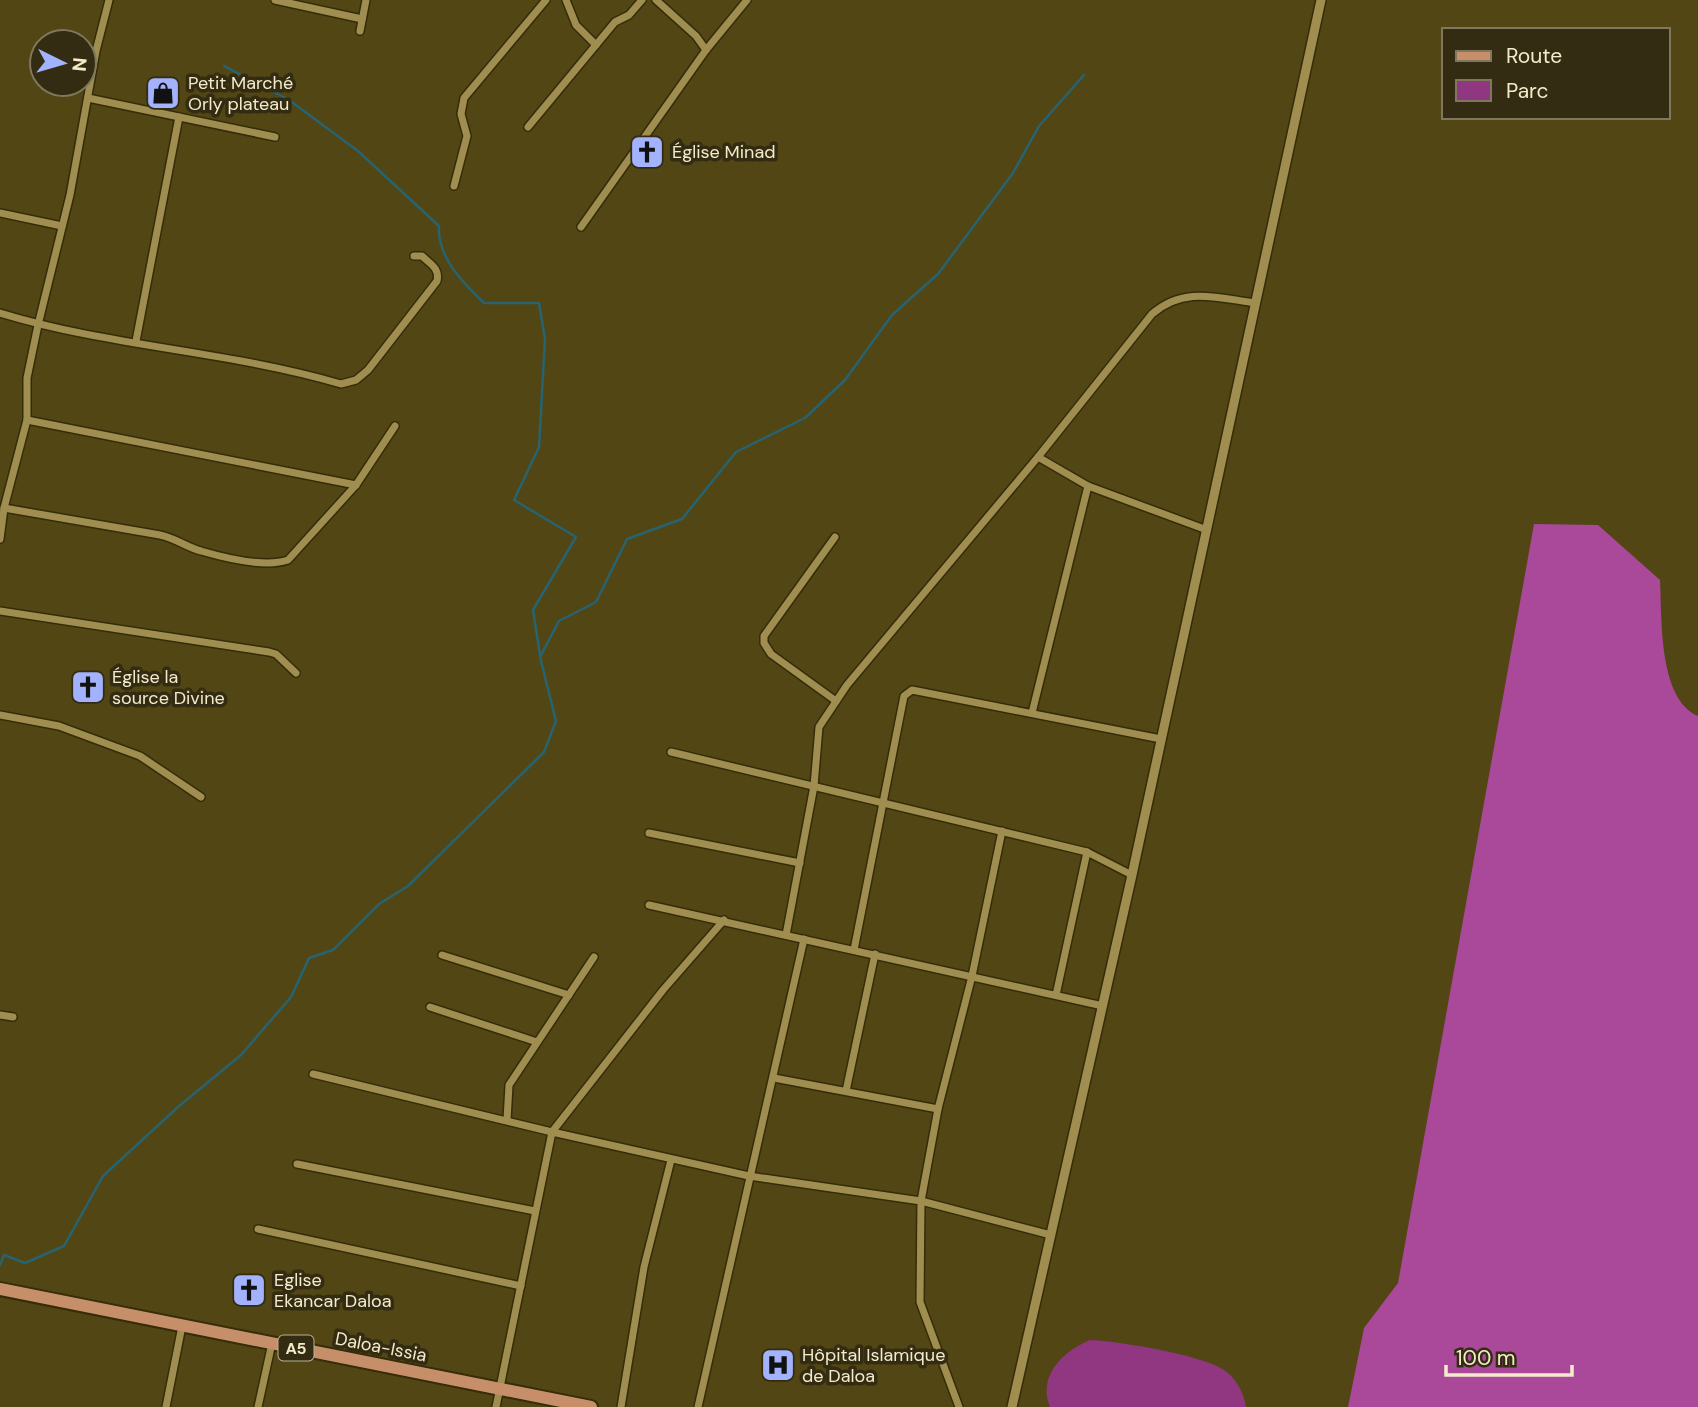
<svg xmlns="http://www.w3.org/2000/svg" width="1698" height="1407" viewBox="0 0 1698 1407" font-family="'DM Sans',sans-serif">
<style>
.green{fill:#913782}
.forest{fill:#aa489a}
.lines{fill:none;stroke-linecap:round;stroke-linejoin:round}
.stream{stroke:#276370;stroke-width:2.5}
.minor-casing{stroke:#352c0a;stroke-width:10}
.tertiary-casing{stroke:#352c0a;stroke-width:12}
.primary-casing{stroke:#352c0a;stroke-width:16}
.minor{stroke:#9f8e50;stroke-width:7}
.tertiary{stroke:#9f8e50;stroke-width:9}
.primary{stroke:#c68f6a;stroke-width:12}
.labels{text-anchor:middle;stroke-width:7;stroke-linejoin:round;paint-order:stroke}
.shield{fill:#332c12;stroke:#b9b294;stroke-width:2}
.shield-label{font-size:16px;font-weight:bold;fill:#f3ebcb}
.poi-label{font-size:18px;fill:#f3ebcb;stroke:#332c12;text-anchor:start}
.street-label{font-size:18px;fill:#f3ebcb;stroke:#332c12}
</style>
<rect width="100%" height="100%" fill="#524615"/>
<path class="green" d="M1090,1340C1118,1341 1202,1355 1224,1370C1236,1378 1244,1393 1246,1407H1050C1037,1375 1064,1351 1090,1340Z"/>
<path class="forest" d="M1534,524L1598,525L1660,580C1662,617 1658,699 1698,716V1407H1348L1364,1328L1398,1283Z"/>
<g class="lines">
<g class="stream">
<path d="M224,66L289,100L358,151L439,226C437,257 463,283 484,303H539L545,339L539,447L514,500L576,537L533,610L540,655"/>
<polyline points="0,1265 4,1255 25,1263 64,1246 103,1176 178,1107 241,1055 291,997 309,958 333,950 379,904 408,886 544,752 556,721 540,657 559,621 596,602 627,539 682,519 736,452 805,418 845,380 892,315 938,274 1013,173 1039,126 1084,75"/>
</g>
<g class="minor-casing">
<g id="minor">
<polyline points="275,0 362,19"/>
<polyline points="566,0 576,25 596,45"/>
<polyline points="656,0 696,36 706,50"/>
<polyline points="360,31 366,0"/>
<polyline points="88,98 275,137"/>
<polyline points="528,127 615,22 629,15 642,0"/>
<polyline points="454,186 467,136 461,114 464,98 546,0"/>
<polyline points="0,213 62,226"/>
<polyline points="581,227 706,50 747,0"/>
<path d="M0,313C111,347 229,351 341,384L356,380L368,370L437,281C440,268 430,264 422,256H414"/>
<polyline points="136,341 179,117"/>
<polyline points="27,420 356,485"/>
<polyline points="1038,457 1088,486 1207,530"/>
<path d="M4,508L160,535C175,538 186,547 201,551C225,558 265,568 288,560L356,485L395,426"/>
<polyline points="835,537 764,636 764,643 771,654 836,701"/>
<polyline points="0,539 4,508 27,420 27,378 38,325 70,195 96,51 109,0"/>
<polyline points="0,611 269,652 276,654 296,673"/>
<polyline points="1032,713 1088,486"/>
<polyline points="0,715 59,726 140,756 201,797"/>
<polyline points="671,752 1087,852 1132,875"/>
<polyline points="649,833 800,863"/>
<polyline points="649,905 1103,1006"/>
<path d="M786,935L814,786L819,727L847,685L1038,457L1152,314C1184,286 1217,298 1256,303"/>
<polyline points="854,950 904,696 912,690 1161,739"/>
<polyline points="442,955 569,995"/>
<polyline points="1056,995 1087,852"/>
<polyline points="430,1007 537,1042"/>
<polyline points="0,1015 13,1017"/>
<polyline points="313,1074 552,1132 663,990 724,920"/>
<polyline points="774,1078 938,1109"/>
<polyline points="846,1091 875,954"/>
<polyline points="507,1120 509,1085 594,957"/>
<polyline points="297,1164 535,1211"/>
<polyline points="258,1229 521,1286"/>
<polyline points="166,1407 182,1326"/>
<polyline points="258,1407 272,1343"/>
<polyline points="496,1407 552,1132 749,1176 921,1201 1051,1235"/>
<polyline points="621,1407 644,1267 671,1160"/>
<polyline points="698,1407 804,939"/>
<polyline points="959,1407 920,1302 921,1201 938,1109 972,976 1002,831"/>
</g>
</g>
<g class="tertiary-casing">
<polyline id="tertiary" points="1012,1407 1132,875 1321,0"/>
</g>
<g class="primary-casing">
<polyline id="primary" points="0,1289 591,1407"/>
</g>
<use href="#minor" class="minor"/>
<use href="#tertiary" class="tertiary"/>
<use href="#primary" class="primary"/>
</g>
<defs>
<g id="shop-square" transform="scale(1.75)"><rect x="-9" y="-9" width="18" height="18" rx="4" fill="#a2b2fd" stroke="#332c12"/><path d="M-5-2.5h2.3a2.7 3.5 0 0 1 5.4 0H5L5.5 6h-11ZM-1.5-2.5h3a1.5 2.3 0 0 0-3 0Z" fill="#111"/></g>
<g id="church-square" transform="scale(1.75)"><rect x="-9" y="-9" width="18" height="18" rx="4" fill="#a2b2fd" stroke="#332c12"/><path d="M-1.2-6h2.4v3.5h3.3v2.4h-3.3V6h-2.4V-.1h-3.3v-2.4h3.3Z" fill="#111"/></g>
<g id="hospital-square" transform="scale(1.75)"><rect x="-9" y="-9" width="18" height="18" rx="4" fill="#a2b2fd" stroke="#332c12"/><path d="M-5-5h3v3.5h4V-5h3V5h-3V1.5h-4V5h-3Z" fill="#111"/></g>
</defs>
<g fill-rule="evenodd">
<use href="#shop-square" x="163" y="93"/>
<use href="#church-square" x="647" y="152"/>
<use href="#church-square" x="88" y="687"/>
<use href="#church-square" x="249" y="1290"/>
<use href="#hospital-square" x="778" y="1365"/>
</g>
<g class="labels">
<rect class="shield" x="278.5" y="1335.5" width="35" height="25" rx="5"/>
<g class="shield-label">
<text x="296" y="1354">A5</text>
</g>
<g class="poi-label">
<text x="188" y="89">Petit Marché<tspan x="188" dy="21">Orly plateau</tspan></text>
<text x="672" y="158">Église Minad</text>
<text x="112" y="683">Église la<tspan x="112" dy="21">source Divine</tspan></text>
<text x="274" y="1286">Eglise<tspan x="274" dy="21">Ekancar Daloa</tspan></text>
<text x="802" y="1361">Hôpital Islamique<tspan x="802" dy="21">de Daloa</tspan></text>
</g>
<g class="street-label">
<text transform="translate(381 1347) rotate(11)" y="6">Daloa-Issia</text>
</g>
</g>
<rect x="1442" y="28" width="228" height="91" fill="#332c12" stroke="#80785c" stroke-width="2"/>
<rect x="1456" y="51" width="35" height="10" fill="#c68f6a" stroke="#80785c" stroke-width="2"/>
<text x="1506" y="63" font-size="21" fill="#f3ebcb">Route</text>
<rect x="1456" y="80" width="35" height="21" fill="#913782" stroke="#80785c" stroke-width="2"/>
<text x="1506" y="98" font-size="21" fill="#f3ebcb">Parc</text>
<g transform="translate(63 63) rotate(95)"><circle r="33" fill="#332c12" stroke="#80785c" stroke-width="2"/>
<path d="M0-5L12 26L0 18L-12 26Z" fill="#a2b2fd"/>
<text y="-10" font-size="19" font-weight="bold" text-anchor="middle" fill="#f3ebcb">N</text>
</g>
<path d="M1446 1365v10h126v-10" fill="none" stroke="#f3ebcb" stroke-width="3.5"/>
<text x="1456" y="1365" font-size="21" fill="#f3ebcb" stroke="#332c12" stroke-width="5" paint-order="stroke">100 m</text>
</svg>
